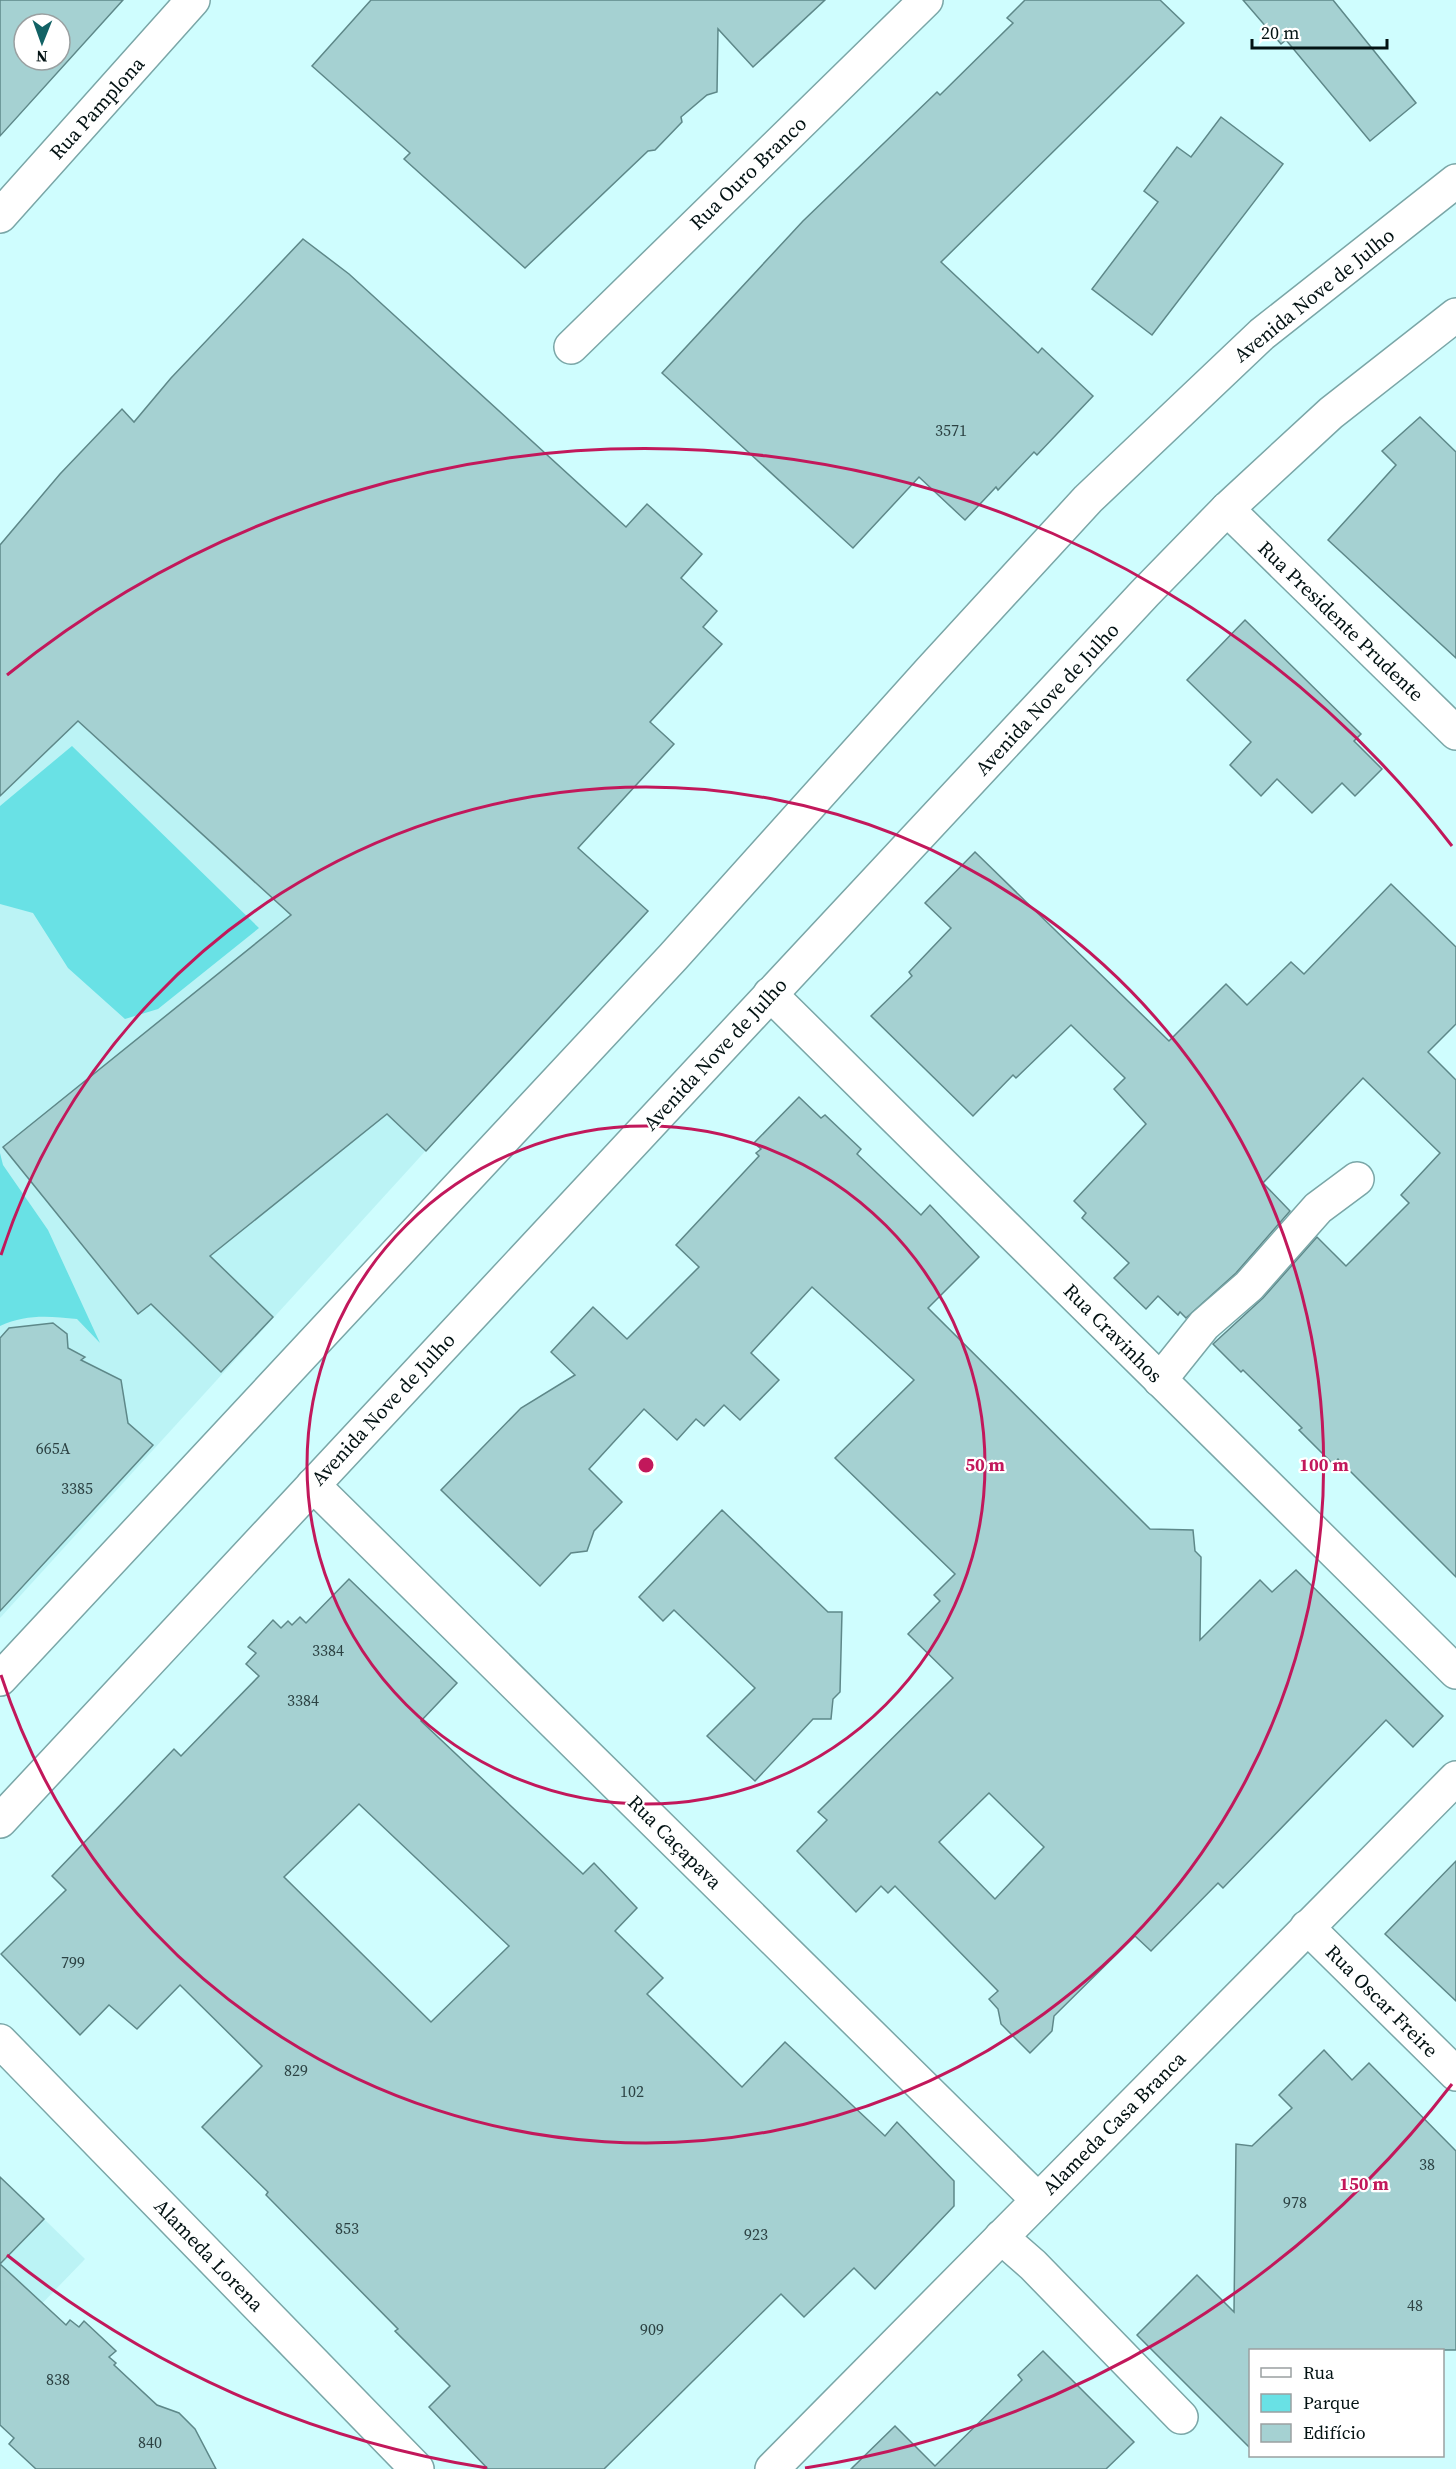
<svg xmlns="http://www.w3.org/2000/svg" width="1456" height="2469" viewBox="0 0 1456 2469" font-family="'Source Serif 4',serif">
<style>
.built{fill:#bbf3f5}
.green{fill:#69e1e5}
.building{fill:#a5d1d2;stroke:#5e8889;stroke-width:1.5;fill-rule:evenodd}
.lines{fill:none;stroke-linecap:round;stroke-linejoin:round}
.minor-casing{stroke:#7aa6a7;stroke-width:36}
.major-casing{stroke:#7aa6a7;stroke-width:36}
.minor{stroke:#fff;stroke-width:33}
.major{stroke:#fff;stroke-width:33}
.ring{fill:none;stroke:#c2185b;stroke-width:3}
.labels{text-anchor:middle;stroke-width:4.5;stroke-linejoin:round;paint-order:stroke}
.number-label{font-size:16px;fill:#2c4243}
.street-label{font-size:20px;fill:#031213;stroke:#fff}
.centre{fill:#c2185b;stroke:#fff;stroke-width:3}
.ring-label{font-size:18px;text-anchor:middle;font-weight:bold;fill:#c2185b;stroke:#fff;stroke-width:4.5;stroke-linejoin:round;paint-order:stroke}
</style>
<rect width="100%" height="100%" fill="#cffdfe"/>
<g class="built">
<polygon points="0,650 481,1090 0,1618"/>
<polygon points="44,2219 85,2259 28,2318 0,2265"/>
</g>
<g class="green">
<polygon points="72,746 259,928 158,1009 125,1019 68,968 33,913 0,904 0,806"/>
<path d="M0,1153L3,1165L48,1230L100,1343L77,1319C49,1316 26,1314 0,1326Z"/>
</g>
<g class="building">
<path d="M0,0H123L0,136ZM24,24H60V60H24Z"/>
<polygon points="371,0 825,0 753,67 718,29 717,92 707,95 681,117 682,122 655,150 648,151 525,268 404,159 410,153 312,66"/>
<polygon points="1025,0 1160,0 1184,23 941,262 1038,353 1042,348 1093,396 1037,455 1034,452 998,490 996,487 965,520 919,477 853,548 662,373 803,221 937,92 940,95 1013,23 1007,18"/>
<polygon points="1243,0 1333,0 1416,103 1370,141 1286,40 1281,44"/>
<polygon points="1221,117 1283,164 1152,335 1092,289 1158,202 1144,191 1177,147 1191,157"/>
<polygon points="303,239 349,274 626,527 647,504 702,554 681,578 717,611 703,627 722,644 650,722 674,744 578,848 648,911 426,1151 387,1114 210,1256 273,1317 221,1372 151,1304 138,1314 3,1147 291,915 78,721 0,796 0,545 60,474 122,409 134,422 171,378"/>
<polygon points="1420,417 1456,452 1456,658 1328,540 1396,465 1382,451"/>
<polygon points="1245,620 1361,734 1354,741 1382,769 1355,796 1342,783 1312,813 1277,779 1261,796 1230,765 1251,742 1187,680"/>
<polygon points="975,852 1169,1041 1226,984 1247,1005 1291,962 1304,974 1391,884 1456,947 1456,1024 1428,1052 1456,1080 1456,1577 1338,1459 1333,1464 1299,1430 1302,1428 1243,1370 1241,1372 1213,1344 1263,1298 1317,1237 1346,1266 1409,1203 1401,1195 1440,1153 1363,1078 1263,1183 1290,1211 1236,1273 1186,1318 1180,1312 1178,1315 1158,1296 1146,1309 1114,1278 1129,1263 1082,1218 1086,1213 1074,1201 1146,1124 1114,1089 1125,1078 1071,1025 1016,1078 1013,1075 973,1116 871,1016 912,976 909,972 951,928 925,903"/>
<path d="M799,1097L821,1118L825,1115L861,1149L857,1154L921,1215L930,1205L979,1257L928,1308L1150,1529L1193,1530L1195,1551L1201,1557L1200,1640L1260,1580L1272,1592L1296,1570L1443,1716L1413,1747L1386,1720L1223,1888L1218,1883L1151,1951L1135,1936L1054,2016L1052,2031L1030,2053L1001,2024L998,2009L989,1999L998,1991L895,1886L888,1893L881,1886L856,1912L797,1851L827,1820L818,1812L953,1678L908,1634L940,1601L934,1595L955,1574L835,1458L914,1380L812,1287L751,1353L779,1380L740,1420L724,1405L704,1426L696,1419L677,1440L644,1409L589,1469L622,1502L594,1531L587,1551L571,1553L540,1586L441,1490L521,1408L575,1375L551,1352L593,1307L627,1339L699,1267L676,1245L759,1156L756,1153L761,1149L754,1143ZM989,1793L1044,1847L995,1899L939,1842Z"/>
<polygon points="53,1323 67,1334 68,1348 85,1357 81,1360 121,1380 128,1423 153,1445 0,1611 0,1338 9,1328"/>
<polygon points="722,1510 828,1612 842,1612 840,1692 833,1699 831,1719 813,1719 755,1781 707,1736 755,1688 674,1610 663,1621 639,1597"/>
<path d="M349,1579L457,1683L421,1721L583,1874L594,1863L637,1908L615,1931L663,1978L647,1994L742,2087L785,2042L885,2136L897,2122L954,2181V2206L875,2289L854,2268L804,2317L781,2294L604,2469H488L429,2407L450,2386L395,2331L398,2329L266,2195L268,2192L202,2127L262,2066L180,1985L137,2029L109,2005L80,2035L1,1954L66,1890L52,1876L174,1749L181,1756L259,1676L246,1664L256,1653L248,1647L273,1620L281,1628L288,1621L292,1625L300,1617L306,1623ZM359,1804L509,1946L431,2022L284,1877Z"/>
<polygon points="1456,1861 1456,2001 1385,1934"/>
<polygon points="1324,2050 1352,2080 1369,2063 1456,2151 1456,2350 1251,2350 1251,2449 1137,2335 1197,2275 1234,2312 1236,2144 1252,2146 1292,2108 1279,2095"/>
<polygon points="0,2177 44,2219 0,2264 66,2325 70,2320 79,2327 84,2321 116,2351 109,2357 116,2363 114,2365 157,2405 179,2413 195,2429 216,2469 36,2469 9,2444 14,2438 0,2425"/>
<polygon points="1043,2351 1134,2442 1106,2469 851,2469 895,2426 935,2466 1022,2380 1018,2375"/>
</g>
<g class="lines">
<g class="minor-casing">
<g id="minor">
<polyline points="0,216 193,0"/>
<polyline points="571,347 926,0"/>
<polyline points="1227,509 1456,733"/>
<polyline points="770,994 1456,1672"/>
<polyline points="1160,1380 1204,1325 1249,1286 1318,1208 1357,1179"/>
<polyline points="313,1485 1038,2200"/>
<polyline points="1307,1927 1456,2074"/>
<polyline points="0,2041 417,2469"/>
<polyline points="1001,2237 1033,2265 1181,2417"/>
<polyline points="772,2469 1456,1778"/>
</g>
</g>
<g class="major-casing">
<g id="major">
<polyline points="0,1679 673,957 930,671 1088,499 1262,334 1456,181"/>
<polyline points="0,1821 1145,593 1227,509 1331,413 1456,315"/>
</g>
</g>
<use href="#minor" class="minor"/>
<use href="#major" class="major"/>
</g>
<g class="ring">
<circle cx="646" cy="1465" r="339"/>
<path d="M1 1255A678 678 0 1 1 1 1675"/>
<path d="M1452 2084A1016 1016 0 0 1 805 2468M487 2468A1016 1016 0 0 1 7 2255M7 675A1016 1016 0 0 1 1452 846"/>
</g>
<g class="labels">
<g class="number-label">
<text x="951" y="436">3571</text>
<text x="53" y="1454">665A</text>
<text x="77" y="1494">3385</text>
<text x="328" y="1656">3384</text>
<text x="303" y="1706">3384</text>
<text x="73" y="1968">799</text>
<text x="296" y="2076">829</text>
<text x="632" y="2097">102</text>
<text x="1427" y="2170">38</text>
<text x="1295" y="2208">978</text>
<text x="347" y="2234">853</text>
<text x="756" y="2240">923</text>
<text x="1415" y="2311">48</text>
<text x="652" y="2335">909</text>
<text x="58" y="2385">838</text>
<text x="150" y="2448">840</text>
</g>
<g class="street-label">
<text transform="translate(97 108) rotate(-48)" y="7">Rua Pamplona</text>
<text transform="translate(748 173) rotate(-44)" y="7">Rua Ouro Branco</text>
<text transform="translate(1314 295) rotate(-39)" y="7">Avenida Nove de Julho</text>
<text transform="translate(1341 621) rotate(44)" y="7">Rua Presidente Prudente</text>
<text transform="translate(1047 699) rotate(-47)" y="7">Avenida Nove de Julho</text>
<text transform="translate(715 1054) rotate(-47)" y="7">Avenida Nove de Julho</text>
<text transform="translate(1113 1333) rotate(45)" y="7">Rua Cravinhos</text>
<text transform="translate(383 1409) rotate(-47)" y="7">Avenida Nove de Julho</text>
<text transform="translate(675 1842) rotate(45)" y="7">Rua Caçapava</text>
<text transform="translate(1382 2001) rotate(45)" y="7">Rua Oscar Freire</text>
<text transform="translate(1114 2123) rotate(-45)" y="7">Alameda Casa Branca</text>
<text transform="translate(209 2255) rotate(46)" y="7">Alameda Lorena</text>
</g>
</g>
<circle cx="646" cy="1465" r="9" class="centre"/>
<g class="ring-label">
<text x="985" y="1471">50 m</text>
<text x="1324" y="1471">100 m</text>
<text x="1364" y="2190">150 m</text>
</g>
<rect x="1249" y="2349" width="195" height="108" fill="#ffffff" stroke="#9aa0a1" stroke-width="1.5"/>
<rect x="1261" y="2368" width="30" height="9" fill="#ffffff" stroke="#9aa0a1" stroke-width="1.5"/>
<text x="1303" y="2379" font-size="18" fill="#031213">Rua</text>
<rect x="1261" y="2394" width="30" height="18" fill="#69e1e5" stroke="#9aa0a1" stroke-width="1.5"/>
<text x="1303" y="2409" font-size="18" fill="#031213">Parque</text>
<rect x="1261" y="2424" width="30" height="18" fill="#a5d1d2" stroke="#9aa0a1" stroke-width="1.5"/>
<text x="1303" y="2439" font-size="18" fill="#031213">Edifício</text>
<g transform="translate(42 42) rotate(181)"><circle r="28" fill="#ffffff" stroke="#9aa0a1" stroke-width="1.5"/>
<path d="M0-4.5L10 22L0 15L-10 22Z" fill="#126265"/>
<text y="-9" font-size="16" font-weight="bold" text-anchor="middle" fill="#031213">N</text>
</g>
<path d="M1252 39v9h135v-9" fill="none" stroke="#031213" stroke-width="3"/>
<text x="1261" y="39" font-size="18" fill="#031213" stroke="#ffffff" stroke-width="4.5" paint-order="stroke">20 m</text>
</svg>
